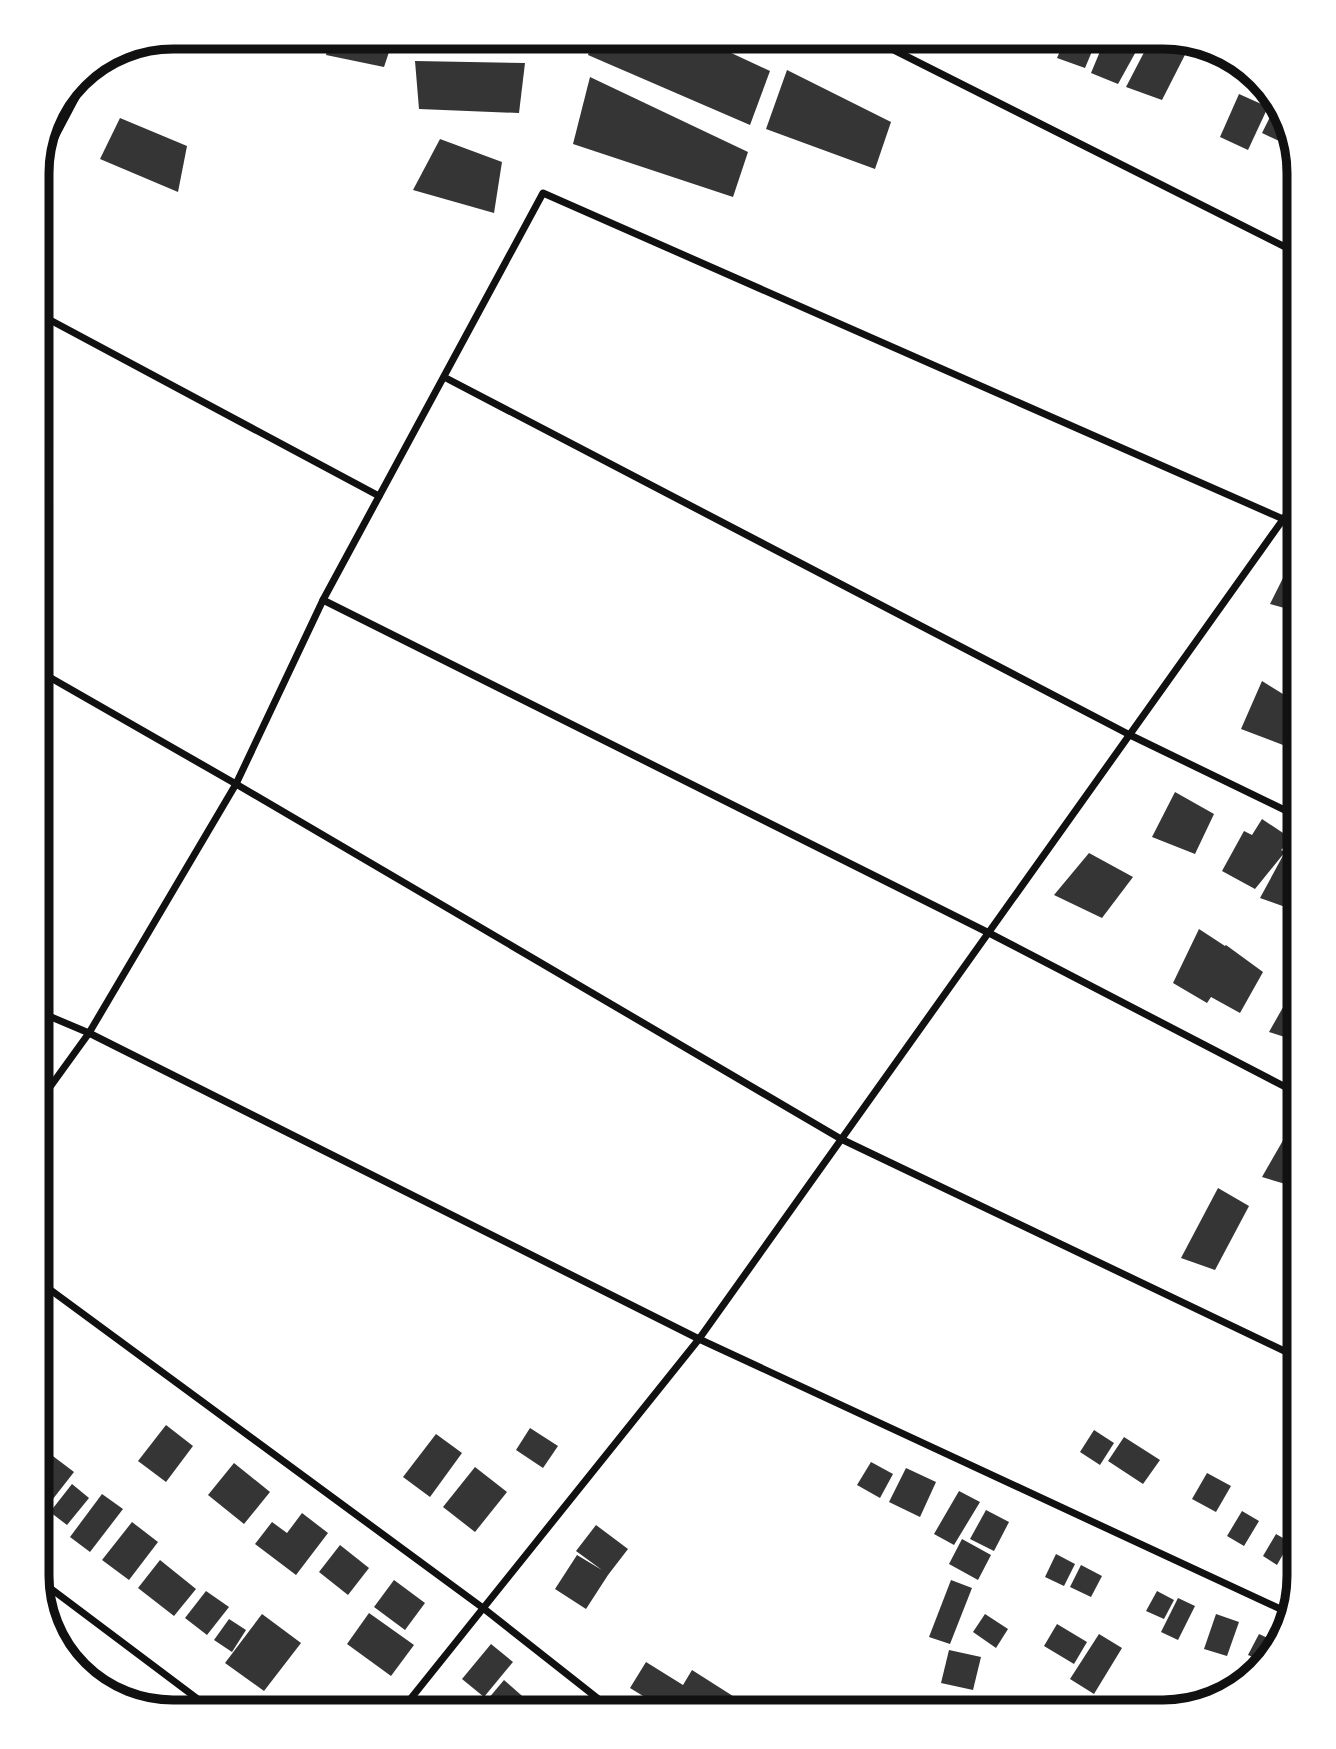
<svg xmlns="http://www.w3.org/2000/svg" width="1336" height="1749" viewBox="0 0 1336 1749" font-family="'Archivo Narrow',sans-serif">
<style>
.building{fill:#353535}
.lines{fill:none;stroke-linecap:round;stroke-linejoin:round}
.minor{stroke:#111;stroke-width:7}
.rim{fill:none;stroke:#111;stroke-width:9}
</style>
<rect width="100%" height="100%" fill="#fff"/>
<g class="building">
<polygon points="330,37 394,37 384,67 326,55"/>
<polygon points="594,37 697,37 770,71 750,125 588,55"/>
<polygon points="1022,37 1056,37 1050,49"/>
<polygon points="1066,37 1098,37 1085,68 1057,58"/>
<polygon points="1106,37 1144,37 1118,84 1091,73"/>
<polygon points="1152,37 1172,37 1191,43 1162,100 1126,87"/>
<polygon points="415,61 525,63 519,113 419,109"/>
<polygon points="787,70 891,122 875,169 766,129"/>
<polygon points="590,77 748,152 733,197 573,144"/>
<polygon points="1239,94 1268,107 1248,150 1220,137"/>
<polygon points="1278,101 1285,126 1292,147 1262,133"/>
<polygon points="120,118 187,146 178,192 100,159"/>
<polygon points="440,139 502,162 494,213 413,190"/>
<polygon points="1293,558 1299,561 1299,612 1270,604"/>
<polygon points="1262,681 1299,704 1299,719 1283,745 1241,729"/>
<polygon points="1175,792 1214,814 1195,854 1152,837"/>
<polygon points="1262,819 1292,839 1281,850 1285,852 1255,889 1222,871 1244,831 1252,835"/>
<polygon points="1292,839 1299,842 1299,912 1260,898"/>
<polygon points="1089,853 1133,877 1102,918 1054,895"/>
<polygon points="1199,929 1225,946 1226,945 1263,972 1240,1013 1211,997 1207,1003 1173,983"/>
<polygon points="1299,979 1299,1045 1296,1043 1297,1041 1269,1032"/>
<polygon points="1293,1123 1299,1125 1299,1188 1262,1177"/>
<polygon points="1218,1188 1249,1206 1215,1270 1181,1258"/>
<polygon points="166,1425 193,1446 166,1482 138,1461"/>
<polygon points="530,1428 558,1446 543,1468 516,1450"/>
<polygon points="1094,1430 1114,1443 1100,1465 1080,1452"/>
<polygon points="436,1434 462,1453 430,1497 403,1477"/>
<polygon points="1124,1437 1160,1460 1143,1484 1108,1461"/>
<polygon points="37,1444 74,1472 42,1513 37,1509"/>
<polygon points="871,1462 893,1474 880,1498 857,1485"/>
<polygon points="234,1463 270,1492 244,1524 208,1495"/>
<polygon points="475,1467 507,1492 475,1532 443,1507"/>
<polygon points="906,1468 936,1482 920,1517 889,1502"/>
<polygon points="1207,1473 1231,1486 1216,1512 1192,1499"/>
<polygon points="72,1484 89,1498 67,1525 50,1512"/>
<polygon points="959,1491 980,1502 954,1545 934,1534"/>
<polygon points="102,1494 123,1509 90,1552 70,1537"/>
<polygon points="986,1510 1009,1522 994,1551 970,1539"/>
<polygon points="1242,1511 1259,1521 1244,1546 1227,1536"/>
<polygon points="302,1513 328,1533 296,1575 255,1544 272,1522 287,1533"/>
<polygon points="132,1522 158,1542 129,1580 102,1560"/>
<polygon points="596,1525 628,1549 608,1575 586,1609 555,1589 577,1555 602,1570 576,1551"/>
<polygon points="1276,1534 1290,1542 1277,1565 1263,1556"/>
<polygon points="962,1539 991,1555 978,1580 949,1564"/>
<polygon points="340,1545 369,1568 348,1595 319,1572"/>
<polygon points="1056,1554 1075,1564 1064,1586 1045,1577"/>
<polygon points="160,1560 196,1589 174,1616 138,1588"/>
<polygon points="1081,1565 1102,1576 1091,1597 1070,1587"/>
<polygon points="394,1580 425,1603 405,1630 374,1607"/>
<polygon points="951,1580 972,1588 950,1644 929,1637"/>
<polygon points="206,1591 229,1607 207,1635 185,1618"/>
<polygon points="1157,1591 1174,1600 1164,1619 1146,1611"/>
<polygon points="1178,1598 1195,1606 1178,1640 1161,1632"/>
<polygon points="369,1613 414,1645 391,1676 347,1644"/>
<polygon points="262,1614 301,1643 264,1691 225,1663"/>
<polygon points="985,1614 1008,1629 996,1648 973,1632"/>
<polygon points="1216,1614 1239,1622 1227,1656 1204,1649"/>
<polygon points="229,1619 246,1630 232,1652 214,1640"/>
<polygon points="1057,1624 1087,1642 1074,1664 1044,1646"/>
<polygon points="1099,1634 1122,1648 1094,1694 1070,1679"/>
<polygon points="1259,1634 1281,1644 1264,1662 1248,1655"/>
<polygon points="491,1644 513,1662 484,1697 462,1679"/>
<polygon points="949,1650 981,1657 973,1690 941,1683"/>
<polygon points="646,1662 683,1685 692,1670 736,1698 726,1712 665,1712 666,1710 630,1688"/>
<polygon points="504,1680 529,1702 520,1712 477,1712"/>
</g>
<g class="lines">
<g class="minor">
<polyline points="868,37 1299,254"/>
<polyline points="37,171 92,67"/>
<polyline points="37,313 379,496"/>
<polyline points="444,377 1130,735 1299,817"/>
<polyline points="323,600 989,933 1299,1094"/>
<polyline points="37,670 236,784 841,1139 1299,1358"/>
<polyline points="37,1011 89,1033 699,1339 1289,1613"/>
<polyline points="37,1105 89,1033 236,784 323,600 543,193 1299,526"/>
<polyline points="37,1280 483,1608 615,1712"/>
<polyline points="38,1579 215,1712"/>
<polyline points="400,1712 699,1339 1299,497"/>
</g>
</g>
<path d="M0 0H1336V1749H0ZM173 49H1163A124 124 0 0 1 1287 173V1576A124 124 0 0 1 1163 1700H173A124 124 0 0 1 49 1576V173A124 124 0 0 1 173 49Z" fill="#fff" fill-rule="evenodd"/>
<path class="rim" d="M173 49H1163A124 124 0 0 1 1287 173V1576A124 124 0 0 1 1163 1700H173A124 124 0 0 1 49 1576V173A124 124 0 0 1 173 49Z"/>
</svg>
